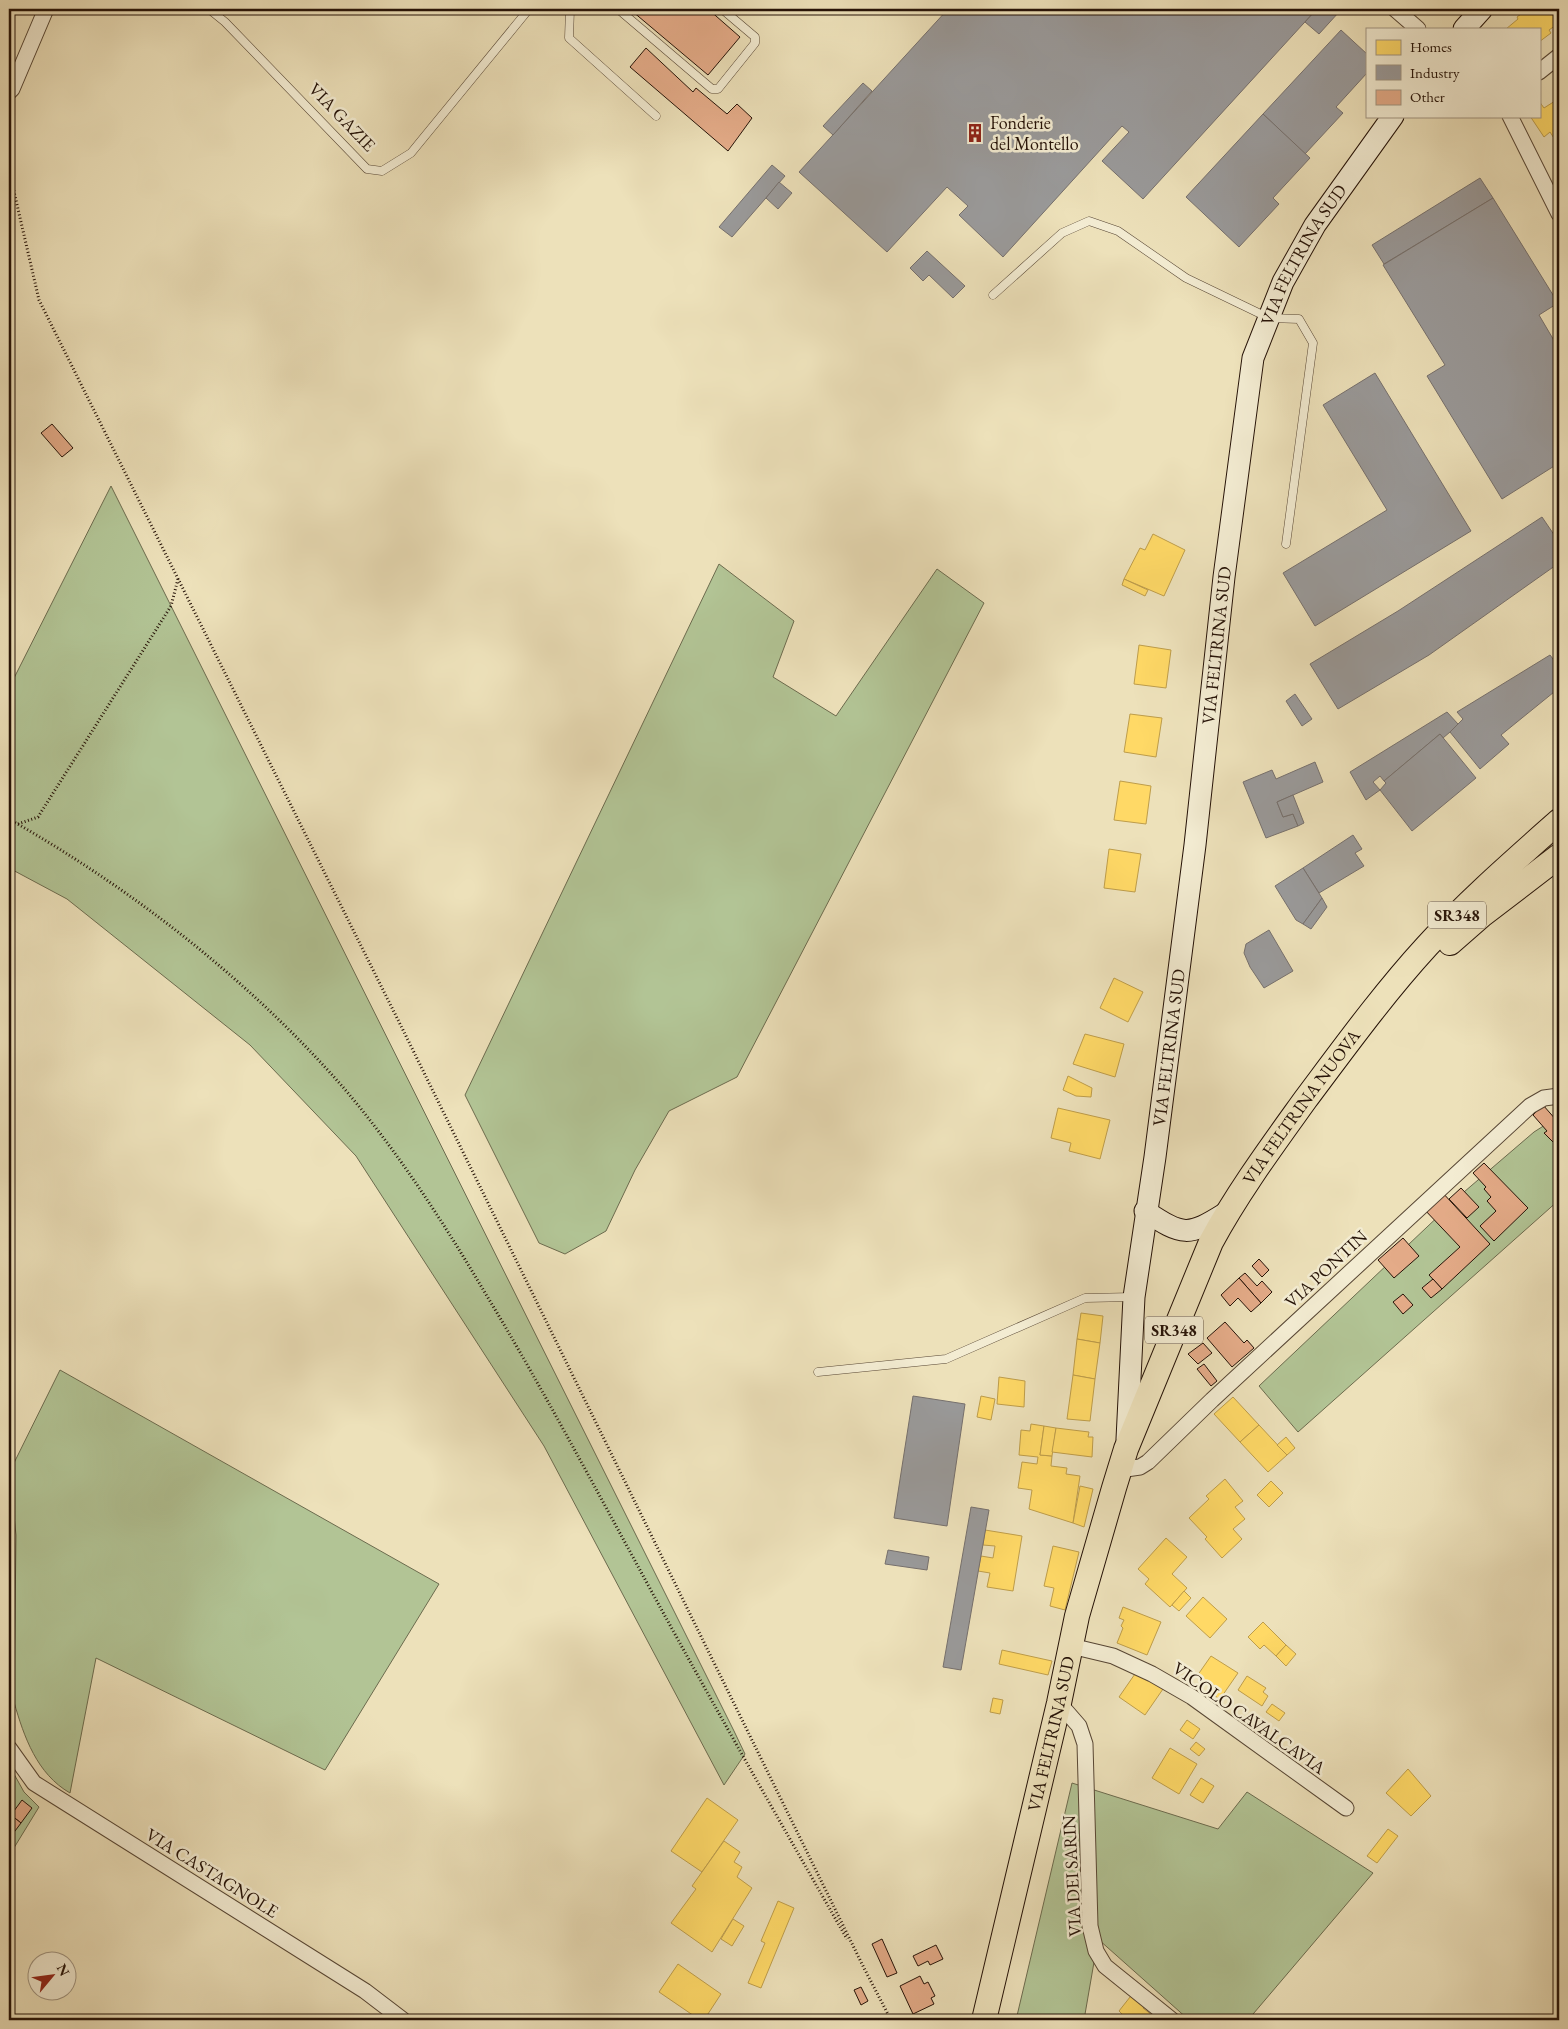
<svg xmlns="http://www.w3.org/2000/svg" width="1568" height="2029" viewBox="0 0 1568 2029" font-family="'EB Garamond',serif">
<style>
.green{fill:#b2c495;stroke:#6c6b4e}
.homes{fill:#ffd966;stroke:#be9d4a}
.industry{fill:#999;stroke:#76706d}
.building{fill:#e4ab88;stroke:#251207}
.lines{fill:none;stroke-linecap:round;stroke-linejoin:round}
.lane-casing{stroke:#574634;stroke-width:9}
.street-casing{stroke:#574634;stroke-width:17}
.secondary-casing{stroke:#251207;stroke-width:23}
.primary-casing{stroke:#251207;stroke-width:26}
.path{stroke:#251207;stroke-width:3;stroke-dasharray:1 2.5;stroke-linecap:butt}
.lane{stroke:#f3ecd2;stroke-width:8}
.street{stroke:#f3ecd2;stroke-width:15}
.secondary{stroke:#f3ecd2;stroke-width:21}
.primary{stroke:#ede1ba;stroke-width:24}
.labels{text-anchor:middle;stroke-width:5;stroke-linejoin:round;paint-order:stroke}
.shield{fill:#f3ecd2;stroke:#635344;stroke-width:1}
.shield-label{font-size:16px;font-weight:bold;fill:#251207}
.street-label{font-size:18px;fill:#251207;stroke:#f3ecd2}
.poi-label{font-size:18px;fill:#251207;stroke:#f3ecd2;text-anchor:start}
</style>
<rect width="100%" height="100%" fill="#ede1ba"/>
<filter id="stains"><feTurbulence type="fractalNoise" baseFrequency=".004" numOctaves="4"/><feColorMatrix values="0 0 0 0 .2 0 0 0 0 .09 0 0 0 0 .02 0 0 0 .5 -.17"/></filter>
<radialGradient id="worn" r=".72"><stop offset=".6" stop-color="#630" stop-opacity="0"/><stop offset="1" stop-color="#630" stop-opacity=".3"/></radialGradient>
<g class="green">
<polygon points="111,486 734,1731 745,1754 724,1785 544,1446 356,1156 250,1045 67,899 9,868 9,685 11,684"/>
<polygon points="719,564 794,621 773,677 836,716 937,569 984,603 737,1077 669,1111 635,1170 606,1231 565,1254 539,1243 465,1095"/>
<polygon points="1559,1120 1559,1200 1298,1432 1259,1386 1464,1192 1534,1132 1545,1125"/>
<path d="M60,1370L439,1584L325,1770L96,1658L70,1793C37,1774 24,1737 14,1702L16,1535L13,1506L9,1490V1473Z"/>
<polygon points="9,1765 24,1792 39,1807 9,1856"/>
<polygon points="1072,1783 1218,1829 1247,1792 1373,1873 1248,2020 1189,2020 1098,1939 1084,2020 1016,2020"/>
</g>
<g class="homes">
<polygon points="1528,9 1555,9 1559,14 1559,23 1549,30 1551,33 1539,42 1539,29 1506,29 1518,19 1517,17"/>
<polygon points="1539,101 1544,108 1555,101 1559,108 1559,142 1557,143 1550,132 1544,137 1530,116 1539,116"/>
<polygon points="1153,534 1185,550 1164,596 1124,579 1140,548 1145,550"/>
<polygon points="1124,579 1148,590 1145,596 1122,585"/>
<polygon points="1139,645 1171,650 1166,688 1134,684"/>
<polygon points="1130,714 1162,718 1156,757 1124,752"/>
<polygon points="1120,781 1151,786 1146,824 1114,820"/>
<polygon points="1109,849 1141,854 1135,892 1104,888"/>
<polygon points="1114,978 1143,992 1128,1022 1100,1008"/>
<polygon points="1085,1034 1124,1044 1115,1077 1073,1064"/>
<polygon points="1068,1076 1092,1088 1091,1097 1076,1096 1063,1090"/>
<polygon points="1058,1108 1110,1120 1100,1159 1069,1151 1071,1143 1051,1138"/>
<polygon points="1081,1313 1103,1316 1100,1343 1077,1339"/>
<polygon points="1077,1339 1100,1343 1095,1379 1073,1375"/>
<polygon points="1073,1375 1095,1379 1090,1421 1067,1419"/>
<polygon points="999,1377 1025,1381 1024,1407 997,1404"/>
<polygon points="981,1396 995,1399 991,1420 977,1417"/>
<polygon points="1233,1397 1259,1425 1240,1442 1214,1414"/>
<polygon points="1031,1424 1044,1426 1040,1455 1052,1456 1051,1466 1067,1468 1066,1474 1080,1476 1073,1523 1029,1509 1032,1490 1018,1488 1022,1462 1037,1464 1038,1457 1019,1455 1021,1430 1030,1431"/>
<polygon points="1259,1425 1287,1455 1268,1472 1240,1442"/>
<polygon points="1044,1426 1056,1428 1052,1456 1040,1455"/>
<polygon points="1056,1428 1089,1432 1088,1437 1093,1437 1092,1457 1052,1452"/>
<polygon points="1286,1437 1295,1448 1287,1455 1277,1445"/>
<polygon points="1225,1479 1243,1501 1235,1507 1245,1519 1233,1529 1242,1539 1222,1558 1205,1539 1207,1537 1189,1518 1209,1499 1206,1496"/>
<polygon points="1271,1481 1283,1493 1269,1507 1257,1495"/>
<polygon points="1080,1486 1093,1489 1084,1527 1073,1523"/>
<polygon points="985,1530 1022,1536 1013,1591 987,1587 990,1573 978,1571 981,1556 993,1558 995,1546 983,1545"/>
<polygon points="1166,1538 1187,1557 1172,1574 1187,1588 1170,1607 1145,1584 1149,1579 1138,1569"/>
<polygon points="1053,1546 1079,1552 1065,1610 1050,1606 1054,1588 1044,1586"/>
<polygon points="1184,1591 1191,1598 1179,1611 1172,1605"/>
<polygon points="1203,1597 1227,1619 1210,1638 1186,1616"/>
<polygon points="1123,1607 1161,1622 1147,1655 1117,1643 1123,1628 1121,1626 1124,1620 1119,1618"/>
<polygon points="1263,1622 1286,1645 1276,1656 1264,1645 1260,1649 1248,1637"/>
<polygon points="1286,1645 1296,1654 1286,1666 1276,1656"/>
<polygon points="1002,1650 1052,1661 1048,1675 999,1664"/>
<polygon points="1211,1656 1238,1673 1220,1699 1208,1692 1212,1686 1197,1676"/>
<polygon points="1137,1671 1163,1689 1145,1715 1119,1697"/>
<polygon points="1247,1676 1266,1688 1263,1692 1268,1696 1262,1706 1238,1690"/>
<polygon points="993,1698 1003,1700 1000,1714 990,1712"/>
<polygon points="1272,1704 1285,1713 1279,1721 1266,1712"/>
<polygon points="1187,1720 1200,1729 1193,1739 1180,1730"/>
<polygon points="1196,1742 1205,1749 1199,1756 1190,1749"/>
<polygon points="1170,1748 1197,1764 1179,1794 1152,1778"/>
<polygon points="1408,1769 1431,1796 1411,1816 1386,1793"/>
<polygon points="1201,1778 1214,1786 1203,1803 1190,1795"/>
<polygon points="707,1798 738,1820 702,1872 671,1851"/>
<polygon points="1388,1829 1398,1836 1377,1863 1367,1856"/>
<polygon points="724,1841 740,1852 734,1862 742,1867 737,1877 752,1888 712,1952 671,1923 696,1889 692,1886"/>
<polygon points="778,1901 794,1908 761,1988 748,1983 765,1943 761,1941"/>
<polygon points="733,1919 744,1926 732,1946 721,1939"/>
<polygon points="678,1964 721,1994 704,2020 700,2020 659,1992"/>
<polygon points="1134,1992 1147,2003 1143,2008 1158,2020 1121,2020 1124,2016 1119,2011"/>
</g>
<g class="industry">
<polygon points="948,9 1153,9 1156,12 1159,9 1310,9 1314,12 1143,199 1102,161 1129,132 1122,126 1003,257 959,215 968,206 947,187 887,252 799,172"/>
<polygon points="1317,9 1335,9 1339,12 1319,34 1305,22"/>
<polygon points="1341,30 1367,54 1367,73 1336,107 1343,113 1305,154 1263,114"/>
<polygon points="863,83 872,91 833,135 823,126"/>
<polygon points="1263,114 1310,158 1273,198 1279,204 1239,247 1186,197"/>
<polygon points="772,165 785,176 732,237 719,227"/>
<polygon points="1480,178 1493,198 1384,264 1372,245"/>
<polygon points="779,182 792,193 778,209 766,198"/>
<polygon points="1493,198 1558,303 1539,315 1559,349 1559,463 1502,499 1427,376 1445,365 1383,265"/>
<polygon points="927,251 965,286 953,298 929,275 923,281 910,268"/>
<polygon points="1375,373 1471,531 1315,626 1283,573 1387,510 1323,405"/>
<polygon points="1542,517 1559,542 1559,563 1429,655 1338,709 1310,664 1398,611"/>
<polygon points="1550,655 1559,667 1559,688 1501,735 1509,744 1480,769 1450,732 1463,719 1457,712"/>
<polygon points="1295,694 1312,719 1302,726 1286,701"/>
<polygon points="1447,712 1458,724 1450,732 1443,738 1440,734 1384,781 1380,776 1373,782 1380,790 1366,800 1350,772"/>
<polygon points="1440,734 1476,778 1412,831 1380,790 1386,783 1384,781"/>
<polygon points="1315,762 1323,782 1277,802 1283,817 1293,814 1298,826 1266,838 1243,782 1272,770 1276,779"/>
<polygon points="1293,795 1304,823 1298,826 1293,814 1283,817 1277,802"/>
<polygon points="1353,835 1362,849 1355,853 1364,866 1319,893 1303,868"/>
<polygon points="1303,868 1322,898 1303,924 1296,920 1275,886"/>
<polygon points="1322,898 1327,907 1311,929 1303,924"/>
<polygon points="1269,930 1293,971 1264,988 1250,967 1244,953 1246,944"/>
<polygon points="913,1396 965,1404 947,1526 894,1518"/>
<polygon points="971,1507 989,1510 961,1670 943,1667"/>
<polygon points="888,1550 929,1557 927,1570 885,1564"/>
</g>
<g class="building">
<polygon points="634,9 708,9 740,37 708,75 632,11"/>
<polygon points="646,48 693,92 696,88 727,114 737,104 752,118 728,151 630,67"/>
<polygon points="52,424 73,448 62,457 41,433"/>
<polygon points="1543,1105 1557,1121 1559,1119 1559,1138 1554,1143 1544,1133 1547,1131 1533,1115"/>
<polygon points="1484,1163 1528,1208 1494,1241 1480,1226 1496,1211 1487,1201 1491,1197 1484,1189 1486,1187 1473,1173"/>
<polygon points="1461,1188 1479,1207 1467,1218 1449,1199"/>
<polygon points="1441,1191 1490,1244 1442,1289 1429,1275 1460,1247 1423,1208"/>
<polygon points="1403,1238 1419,1256 1394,1278 1378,1260"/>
<polygon points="1259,1259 1269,1270 1262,1277 1252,1266"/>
<polygon points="1245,1273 1257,1286 1262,1281 1272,1292 1261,1303 1239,1278"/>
<polygon points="1239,1278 1261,1303 1251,1312 1238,1298 1230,1306 1221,1295"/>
<polygon points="1433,1279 1442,1289 1431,1298 1422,1288"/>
<polygon points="1403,1294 1413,1305 1403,1314 1393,1302"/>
<polygon points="1225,1322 1244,1343 1247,1340 1254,1348 1232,1367 1207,1338"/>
<polygon points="1203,1343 1212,1353 1198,1364 1188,1354"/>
<polygon points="1204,1364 1217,1381 1211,1386 1197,1369"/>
<polygon points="22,1800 32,1808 21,1823 11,1815"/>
<polygon points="11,1815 21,1823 9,1839 9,1817"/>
<polygon points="882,1939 897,1973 887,1977 872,1944"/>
<polygon points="936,1945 943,1959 930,1965 928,1961 918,1966 913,1956"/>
<polygon points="920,1976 924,1984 928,1982 935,1996 931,1998 934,2004 913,2014 900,1986"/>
<polygon points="861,1987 868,2001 861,2005 854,1990"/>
</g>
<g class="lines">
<g class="lane-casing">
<g id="lane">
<polyline points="209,9 225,22 367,169 382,171 411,153 529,9"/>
<polyline points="570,9 569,38 656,116"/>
<polyline points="618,9 712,89 718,89 755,43 755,37 722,9"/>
<polyline points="993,295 1062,233 1089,221 1118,231 1186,278 1269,318 1299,319 1313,343 1286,544"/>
<polyline points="818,1372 946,1359 1085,1298 1133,1297"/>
</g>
</g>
<g class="street-casing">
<g id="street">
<polyline points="1395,9 1418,29"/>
<polyline points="1539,72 1559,56"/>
<polyline points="9,92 12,89 46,9"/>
<polyline points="1510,116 1559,214"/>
<polyline points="1119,1470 1140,1467 1148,1462 1212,1400 1530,1106 1544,1098 1559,1096"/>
<polyline points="1071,1646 1113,1656 1152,1674 1192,1697 1346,1808"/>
<polyline points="1059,1703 1079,1726 1085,1744 1090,1926 1096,1951 1105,1966 1172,2020"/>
<polyline points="9,1748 34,1783 365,1991 403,2020"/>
</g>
</g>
<g class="secondary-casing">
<g id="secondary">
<polyline points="1464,29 1482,9"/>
<path d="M1145,1211C1183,1236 1188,1237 1226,1213"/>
<path id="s1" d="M1127,1439L1134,1297L1155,1157L1195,845L1224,577L1253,358L1283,282L1315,225L1393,116"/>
</g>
</g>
<g class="primary-casing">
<g id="primary">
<polyline points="1450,943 1482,915 1559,856"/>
<path id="s2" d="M984,2020L1059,1703L1077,1616L1114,1488L1126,1449L1211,1242C1238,1192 1272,1146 1305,1100C1344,1048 1383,994 1427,946C1468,901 1514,861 1559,821"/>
</g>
</g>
<g class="path">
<polyline points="9,170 39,300 404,1032 864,1968 891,2020"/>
<path d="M9,819C132,889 248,979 342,1086C396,1149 442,1220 484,1291C537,1379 585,1469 634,1559C703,1687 775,1813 847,1939"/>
<polyline points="18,824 38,817 171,606 178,579"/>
</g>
<use href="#lane" class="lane"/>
<use href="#street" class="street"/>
<use href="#secondary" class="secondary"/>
<use href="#primary" class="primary"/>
</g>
<defs>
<g id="building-bare" transform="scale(1.5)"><path d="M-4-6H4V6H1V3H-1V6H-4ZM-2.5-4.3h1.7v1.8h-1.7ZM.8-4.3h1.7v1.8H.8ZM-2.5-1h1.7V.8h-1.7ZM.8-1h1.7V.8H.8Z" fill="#8f2418" stroke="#f3ecd2" stroke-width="2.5" paint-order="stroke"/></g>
</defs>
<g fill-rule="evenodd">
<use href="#building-bare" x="975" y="133"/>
</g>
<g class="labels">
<g class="shield">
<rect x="1428" y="901.5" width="58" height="27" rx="4"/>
<rect x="1145" y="1316.5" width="58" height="27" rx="4"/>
</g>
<g class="shield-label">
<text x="1457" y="921">SR348</text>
<text x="1174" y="1336">SR348</text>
</g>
<g class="street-label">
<text transform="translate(342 117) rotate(46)" y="6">VIA GAZIE</text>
<text dy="6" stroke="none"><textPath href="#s1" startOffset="1204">VIA FELTRINA SUD</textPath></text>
<text dy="6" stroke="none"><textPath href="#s1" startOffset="799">VIA FELTRINA SUD</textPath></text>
<text dy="6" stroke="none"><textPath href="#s1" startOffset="394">VIA FELTRINA SUD</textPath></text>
<text dy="6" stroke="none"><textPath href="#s2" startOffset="975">VIA FELTRINA NUOVA</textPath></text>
<text transform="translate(1326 1269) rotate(-43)" y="6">VIA PONTIN</text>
<text transform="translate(1249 1718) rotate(35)" y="6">VICOLO CAVALCAVIA</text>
<text dy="6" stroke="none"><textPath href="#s2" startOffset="294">VIA FELTRINA SUD</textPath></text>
<text transform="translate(212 1873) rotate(32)" y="6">VIA CASTAGNOLE</text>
<text transform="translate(1072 1876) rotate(-93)" y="6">VIA DEI SARIN</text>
</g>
<g class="poi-label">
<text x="990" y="129">Fonderie<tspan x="990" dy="21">del Montello</tspan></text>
</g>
</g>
<rect width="1568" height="2029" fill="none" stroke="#ede1ba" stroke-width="30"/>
<rect x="10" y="10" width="1548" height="2009" fill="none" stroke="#251207" stroke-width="2.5"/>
<rect x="15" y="15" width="1538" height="1999" fill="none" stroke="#251207"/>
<rect x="1366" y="28" width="175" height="90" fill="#f3ecd2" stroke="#a19581"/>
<rect x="1376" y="40" width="25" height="15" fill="#ffd966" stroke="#a19581"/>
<text x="1410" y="52" font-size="15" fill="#251207">Homes</text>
<rect x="1376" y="65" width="25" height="15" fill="#999999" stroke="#a19581"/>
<text x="1410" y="78" font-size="15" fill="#251207">Industry</text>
<rect x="1376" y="90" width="25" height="15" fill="#e4ab88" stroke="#a19581"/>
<text x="1410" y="102" font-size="15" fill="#251207">Other</text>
<g transform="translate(52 1976) rotate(61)"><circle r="24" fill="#f3ecd2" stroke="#a19581"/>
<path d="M0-4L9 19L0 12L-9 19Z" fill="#8f2418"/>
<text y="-8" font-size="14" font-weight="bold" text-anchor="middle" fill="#251207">N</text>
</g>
<rect width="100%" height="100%" filter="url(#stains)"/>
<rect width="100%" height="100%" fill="url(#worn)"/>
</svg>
